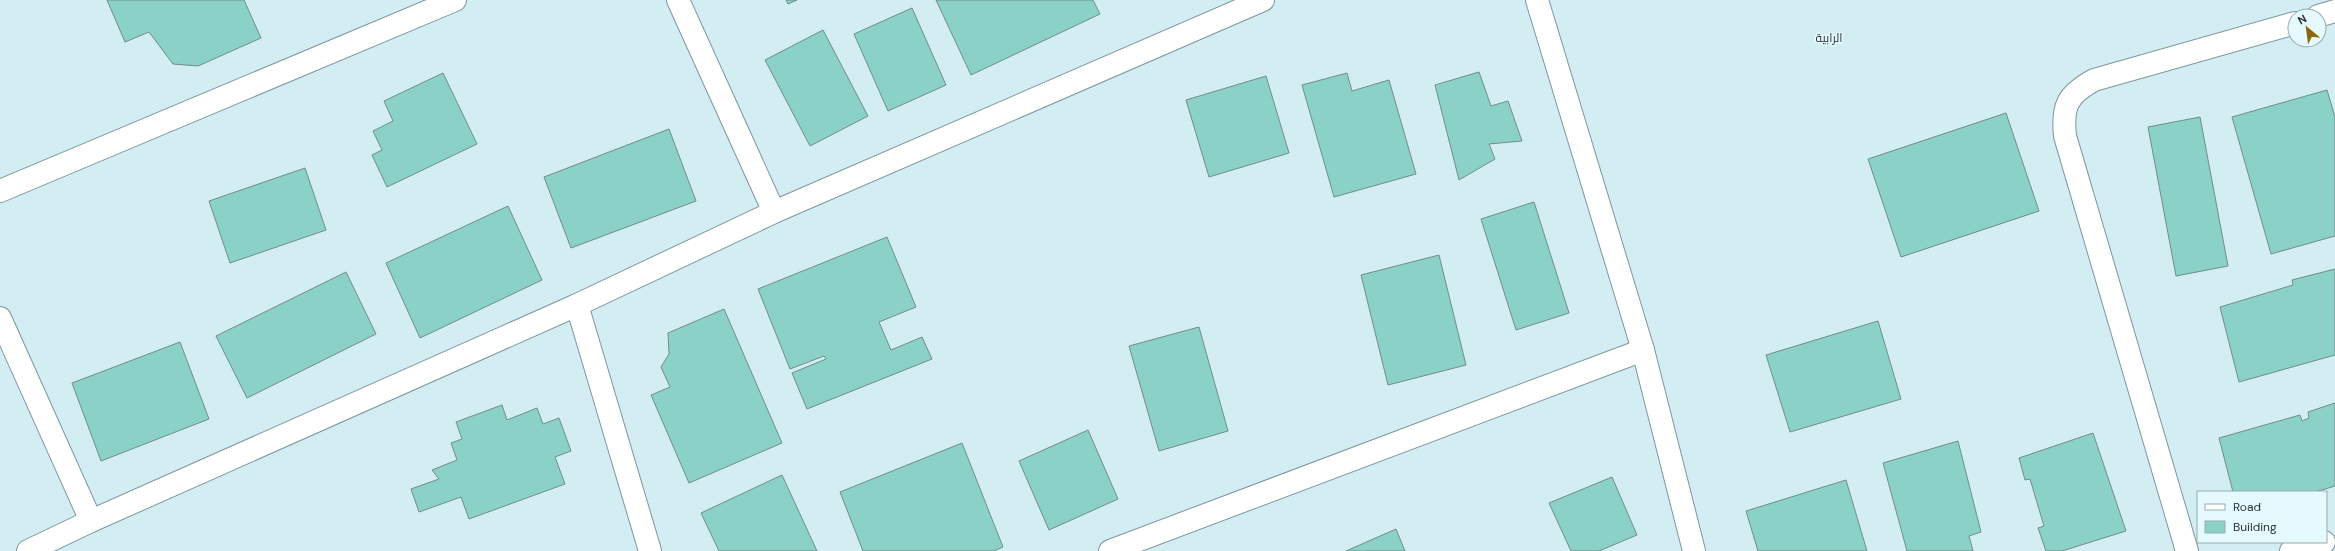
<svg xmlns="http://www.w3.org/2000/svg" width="2335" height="551" viewBox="0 0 2335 551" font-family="'DM Sans',Cairo,sans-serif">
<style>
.building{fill:#8ad2c7;stroke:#728c88}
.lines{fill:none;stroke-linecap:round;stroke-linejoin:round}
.minor-casing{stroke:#7d979c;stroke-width:24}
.minor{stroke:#fff;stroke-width:22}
.labels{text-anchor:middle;stroke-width:3;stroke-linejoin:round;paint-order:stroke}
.quarter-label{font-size:12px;fill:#2a3436;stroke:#e4fafe}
</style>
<rect width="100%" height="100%" fill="#d2eef3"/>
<g class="building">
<polygon points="107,0 244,0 261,38 198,66 173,64 149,32 125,42"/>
<polygon points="786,0 797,0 788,4"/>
<polygon points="936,0 1093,0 1100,14 971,75"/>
<polygon points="912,8 946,85 888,111 854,34"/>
<polygon points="823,30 868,116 810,146 765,60"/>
<polygon points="1479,72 1491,106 1508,101 1522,141 1489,144 1495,159 1459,180 1435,85"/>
<polygon points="443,73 477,144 387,187 372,155 382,150 373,131 393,121 384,101"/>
<polygon points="1347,73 1352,91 1389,80 1416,174 1334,197 1302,85"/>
<polygon points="1266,76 1289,153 1209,177 1186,100"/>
<polygon points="2327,90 2335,117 2335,236 2271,254 2232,117"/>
<polygon points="2006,113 2039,211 1901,257 1868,159"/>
<polygon points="2200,117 2228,266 2176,276 2148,127"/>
<polygon points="669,129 696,201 571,248 544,177"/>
<polygon points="305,168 326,230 230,263 209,201"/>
<polygon points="1534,202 1569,313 1516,330 1481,219"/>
<polygon points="508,206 542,280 420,338 386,263"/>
<polygon points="887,237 916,307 879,322 891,350 922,337 932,359 807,409 792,373 826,359 824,356 790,369 758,289"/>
<polygon points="1439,255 1466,365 1388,385 1361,275"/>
<polygon points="2335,269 2335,355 2239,382 2220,307 2293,285 2292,280"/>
<polygon points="346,272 376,334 247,398 216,336"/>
<polygon points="724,309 782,443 689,483 651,395 670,387 661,367 669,354 668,333"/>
<polygon points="1878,321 1901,399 1790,432 1766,355"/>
<polygon points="1199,327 1228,431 1159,451 1129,346"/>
<polygon points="180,342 209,419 101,461 72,383"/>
<polygon points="2335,403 2335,486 2315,492 2233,492 2219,438 2300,415 2302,421 2309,418 2308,412"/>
<polygon points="502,405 507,420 537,408 543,424 559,418 571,451 555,457 565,484 469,519 461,497 419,512 411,489 439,479 432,470 457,460 451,443 462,439 456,422"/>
<polygon points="1088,430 1118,499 1049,530 1019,461"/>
<polygon points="2093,433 2126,531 2062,551 2046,551 2038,528 2044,526 2030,479 2025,480 2019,458"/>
<polygon points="1958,441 1981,532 1969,536 1973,551 1907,551 1883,463"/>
<polygon points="962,443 1003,547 994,551 863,551 840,492"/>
<polygon points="782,475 817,551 719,551 701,513"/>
<polygon points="1612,477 1637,535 1599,551 1571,551 1549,503"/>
<polygon points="1846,480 1867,551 1758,551 1746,511"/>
<polygon points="1396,529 1405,551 1346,551"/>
</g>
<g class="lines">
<g class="minor-casing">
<g id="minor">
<polyline points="678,0 774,212"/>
<polyline points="1537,0 1643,350 1694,551"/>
<polyline points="2318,16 2335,11"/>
<polyline points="0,191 455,0"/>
<polyline points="577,305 650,551"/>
<polyline points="0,318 91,521"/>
<polyline points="28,551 91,521 577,305 774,212 1263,0"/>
<polyline points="1110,551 1643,350"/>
<path d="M2187,551L2065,136C2062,106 2067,95 2094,80L2295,23"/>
<polyline points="2291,551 2324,542"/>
</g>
</g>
<use href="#minor" class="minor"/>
</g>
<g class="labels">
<g class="quarter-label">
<text x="1829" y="42">الرابية</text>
</g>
</g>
<rect x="2197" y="491" width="130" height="52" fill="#e4fafe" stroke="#9aabae"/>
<rect x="2205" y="504" width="20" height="6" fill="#ffffff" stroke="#9aabae"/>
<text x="2233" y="511" font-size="12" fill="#2a3436">Road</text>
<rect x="2205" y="521" width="20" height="12" fill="#8ad2c7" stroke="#9aabae"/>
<text x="2233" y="531" font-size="12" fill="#2a3436">Building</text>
<g transform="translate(2307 28) rotate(331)"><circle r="19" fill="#e4fafe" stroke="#9aabae"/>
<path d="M0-3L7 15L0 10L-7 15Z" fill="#8e660a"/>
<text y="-6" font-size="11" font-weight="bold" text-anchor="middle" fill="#2a3436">N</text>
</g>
</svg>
